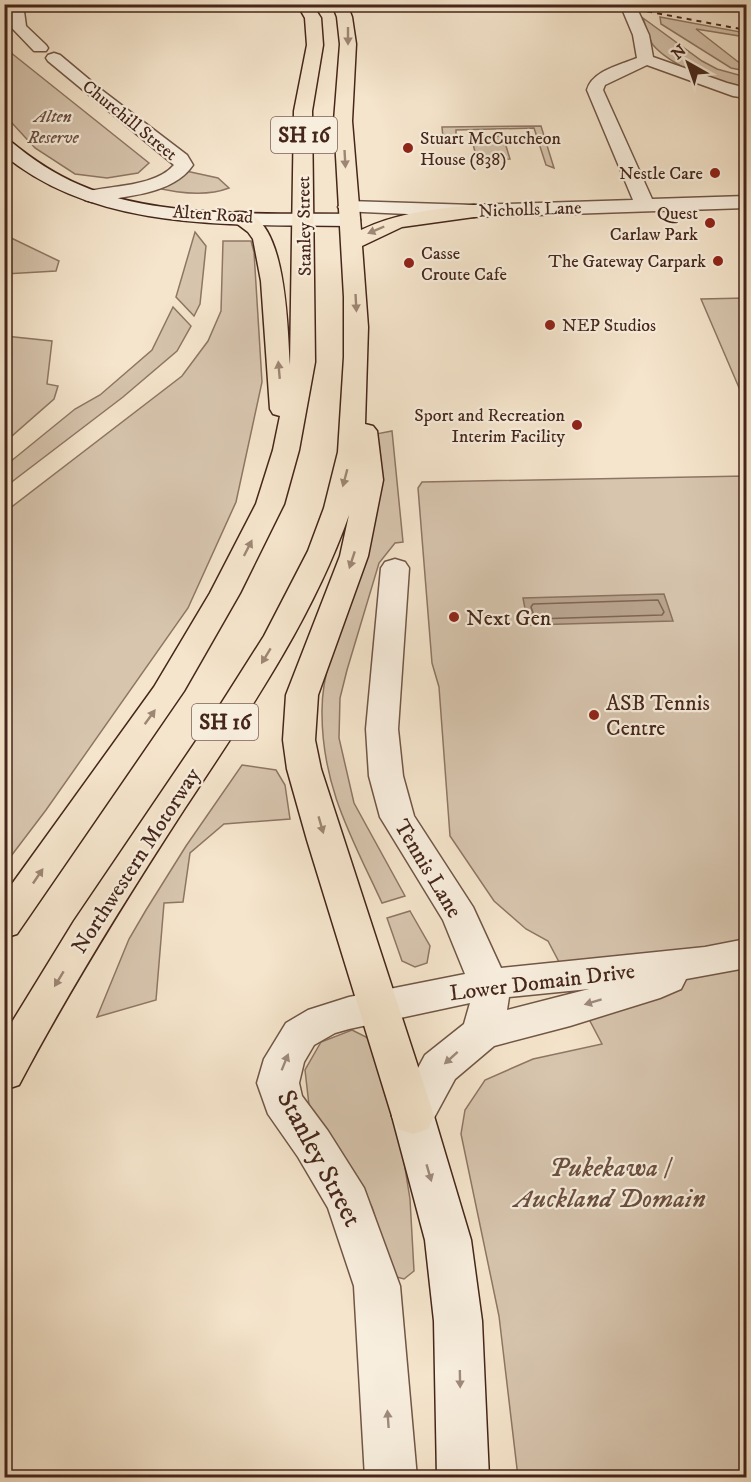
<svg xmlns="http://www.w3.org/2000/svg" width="751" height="1482" viewBox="0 0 751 1482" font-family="'IM FELL DW Pica',serif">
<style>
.green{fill:#d7c5ae;stroke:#8e7664;stroke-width:1.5}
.water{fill:#b9a48f;stroke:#8b7260;stroke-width:1.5}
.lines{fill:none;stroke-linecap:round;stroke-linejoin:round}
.shore{stroke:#7f6554;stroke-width:1.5}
.street-casing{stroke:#715646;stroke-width:3}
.secondary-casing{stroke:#45261a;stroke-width:3}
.highway-casing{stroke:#45261a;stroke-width:3}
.street{fill:#f8eede;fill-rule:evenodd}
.secondary{fill:#f8eede;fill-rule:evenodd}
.highway{fill:#f5e5cc;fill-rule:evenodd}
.rail{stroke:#45261a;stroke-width:2;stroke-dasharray:5 5;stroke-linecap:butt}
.oneway{fill:#9d8673}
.oneway2{fill:#9e8a7c}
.poi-dot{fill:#8f2418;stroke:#f8eede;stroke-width:2}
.labels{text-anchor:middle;stroke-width:4.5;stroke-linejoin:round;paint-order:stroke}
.far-park-label{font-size:18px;font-style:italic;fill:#6a4e3f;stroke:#f8eede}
.far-street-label{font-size:18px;fill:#45261a;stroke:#f8eede}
.far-poi-label{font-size:18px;fill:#45261a;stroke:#f8eede;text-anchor:end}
.shield{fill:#f8eede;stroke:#7b6255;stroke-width:1.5}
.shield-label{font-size:21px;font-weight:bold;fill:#45261a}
.poi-label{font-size:22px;fill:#45261a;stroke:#f8eede;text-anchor:start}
.street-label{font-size:22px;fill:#45261a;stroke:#f8eede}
.near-street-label{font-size:27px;fill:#45261a;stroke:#f8eede}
.near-park-label{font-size:27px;font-style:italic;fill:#6a4e3f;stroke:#f8eede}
</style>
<rect width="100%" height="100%" fill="#f5e5cc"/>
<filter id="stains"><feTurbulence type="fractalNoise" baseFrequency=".00333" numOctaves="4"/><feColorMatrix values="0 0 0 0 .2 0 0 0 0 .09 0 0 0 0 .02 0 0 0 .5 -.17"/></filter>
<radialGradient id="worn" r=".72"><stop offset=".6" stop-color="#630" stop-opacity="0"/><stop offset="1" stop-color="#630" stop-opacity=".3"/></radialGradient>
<g class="green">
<polygon points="660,17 746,33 746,37 696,29 746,68 746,71 731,68 661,24"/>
<path d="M643,18L702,61L717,69L746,77V91C721,86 671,66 653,45C648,38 646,26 643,18Z"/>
<polygon points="5,48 149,163 138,173 107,178 75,174 35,148 12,123 5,118"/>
<polygon points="541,126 554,168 546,165 534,128 456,130 456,136 443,138 442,127"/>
<polygon points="503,136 510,159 477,160 471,136"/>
<path d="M186,171L218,178L229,188C206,197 177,193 153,187Z"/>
<polygon points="195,232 206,246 200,304 194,316 176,297"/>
<polygon points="5,235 59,261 56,271 5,274"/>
<polygon points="223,241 251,241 254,252 262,382 236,502 188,608 46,810 5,864 5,512 182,376 208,341 221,311"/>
<polygon points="746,298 746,404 701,299"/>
<polygon points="173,307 191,326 177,351 123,397 5,487 5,466 75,409 100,395 152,350"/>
<polygon points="5,336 52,341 47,384 58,386 54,399 5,442"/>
<path d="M392,431L403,542L395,543L379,563L347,670L340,698L339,738L354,803L405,896L382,903C352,838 322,787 322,713C321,656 355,597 370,542C379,507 376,470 376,434Z"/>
<polygon points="746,476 746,1477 518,1477 499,1316 461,1134 465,1110 485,1080 533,1059 602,1044 548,941 526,929 494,901 450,836 439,687 432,663 418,488 422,482"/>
<polygon points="242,765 276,770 285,785 290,819 224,824 190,853 183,902 164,903 156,1000 97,1017 129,939 146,910 186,846"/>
<polygon points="410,911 430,946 427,963 415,967 402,961 387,918"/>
<polygon points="352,1030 370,1039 398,1125 410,1199 414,1271 404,1279 393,1276 372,1207 309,1105 305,1070 321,1042"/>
</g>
<polygon class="water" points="664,594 673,621 528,625 523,598"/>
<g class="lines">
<polygon class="shore" points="658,600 664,612 662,615 535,619 531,607 533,604"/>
<g class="street-casing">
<g id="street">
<polygon points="8,4 23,4 26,26 46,45 48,48 46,51 34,51 11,27"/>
<path d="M620,4H635L649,35L653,57L727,83L746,88V98L733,96L647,65L605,85L603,90L652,199L746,196V208L474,217L341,211L338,207L341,203L348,201L474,205L633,200L587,90C592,71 620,65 637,58L633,35Z"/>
<path d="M54,53L60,55L103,91L187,155L193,165C173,195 125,196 92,202L85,200L82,196L85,192C112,185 155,187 174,165L48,61L46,58L48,55Z"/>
<path d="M395,559L405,562L409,568L398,729L403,776L414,816L473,907L501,968L705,947L746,939V968L686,979L681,989L660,998L570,1026L494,1046L455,1079L428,1129L413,1134L398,1129L392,1116L425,1055L464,1024L470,1003L349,1029L335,1033L314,1045L304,1062L299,1083L302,1096L328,1131L364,1188L400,1286L417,1478H365L354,1286L328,1208L298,1157L268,1114L257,1083L264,1059L286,1023L308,1010L349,997L465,974L443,920L380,817L369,776L366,729L381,568L385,562ZM589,989L507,1010L509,997Z"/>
</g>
</g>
<g class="secondary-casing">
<g id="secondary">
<path d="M4,140L10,141C32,159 54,174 80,185C157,219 267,213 350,214L357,216L360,220L357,224L350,226C234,224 99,233 4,155Z"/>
<polygon points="413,1098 428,1103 434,1116 471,1240 482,1321 489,1478 437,1478 434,1321 425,1240 392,1116 398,1103"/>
</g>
</g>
<g class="highway-casing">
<g id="highway">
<path d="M297,4H312L321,18L323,45L312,111L315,362L299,450L284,504L240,593L184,691L17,934L4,938V895L154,687L210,593L256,504L273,450L280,416L273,414L270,409L261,281L253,239L248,232L228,217L231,213C288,199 287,332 290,365L294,111L307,45L305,18Z"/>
<path d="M332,4H347L352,17L356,44L352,121L361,230C396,213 435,209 474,205L481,207L484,211L481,215L474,217L402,227L362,246L368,327L365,424L373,426L377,431L383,480L368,556L318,695L315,740L321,769L434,1116L428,1129L413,1134L398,1129L392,1116L307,840L287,769L283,740L286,695L340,556L349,515C311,622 247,714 185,808C126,899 69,990 19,1085L4,1090V1035L74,921L217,710L264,636L308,551L324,508L338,452L344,357V297L334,121L340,44L337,17Z"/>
</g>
</g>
<use href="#street" class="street"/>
<use href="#secondary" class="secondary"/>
<use href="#highway" class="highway"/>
<polyline class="rail" points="608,4 746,30"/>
</g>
<defs><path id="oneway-solid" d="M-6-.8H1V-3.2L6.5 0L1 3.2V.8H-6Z" transform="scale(1.5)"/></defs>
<g class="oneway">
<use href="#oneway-solid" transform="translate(348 36) rotate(90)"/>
<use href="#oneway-solid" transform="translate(345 159) rotate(87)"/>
<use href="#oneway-solid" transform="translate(376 230) rotate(157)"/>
<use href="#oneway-solid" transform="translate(356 303) rotate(87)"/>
<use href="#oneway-solid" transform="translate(279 370) rotate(-95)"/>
<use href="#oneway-solid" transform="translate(345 478) rotate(105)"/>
<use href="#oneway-solid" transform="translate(248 548) rotate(-63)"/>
<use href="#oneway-solid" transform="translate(352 560) rotate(108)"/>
<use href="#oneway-solid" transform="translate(266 656) rotate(121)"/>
<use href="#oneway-solid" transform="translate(150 717) rotate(-54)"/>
<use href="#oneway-solid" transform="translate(321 825) rotate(74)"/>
<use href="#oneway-solid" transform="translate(38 876) rotate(-56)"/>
<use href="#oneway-solid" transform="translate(59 979) rotate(121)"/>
</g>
<g class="oneway2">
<use href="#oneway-solid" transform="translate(593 1002) rotate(163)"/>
<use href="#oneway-solid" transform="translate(451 1058) rotate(138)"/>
<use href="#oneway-solid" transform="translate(285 1062) rotate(-68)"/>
<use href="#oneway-solid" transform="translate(429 1173) rotate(74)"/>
<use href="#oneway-solid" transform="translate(460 1379) rotate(89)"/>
<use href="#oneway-solid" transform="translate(388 1419) rotate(-94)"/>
</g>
<g class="poi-dot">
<circle cx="408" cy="148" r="6"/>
<circle cx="715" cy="173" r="6"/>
<circle cx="710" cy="223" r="6"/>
<circle cx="718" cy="261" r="6"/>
<circle cx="409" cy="263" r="6"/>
<circle cx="550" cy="325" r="6"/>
<circle cx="577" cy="425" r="6"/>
<circle cx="454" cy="617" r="6"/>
<circle cx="594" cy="715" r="6"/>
</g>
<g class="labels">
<g class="far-park-label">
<text x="53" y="122">Alten<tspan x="53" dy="21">Reserve</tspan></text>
</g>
<g class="far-street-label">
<text transform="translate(130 120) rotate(39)" y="6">Churchill Street</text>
<text transform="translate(530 209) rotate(-2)" y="6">Nicholls Lane</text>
<text transform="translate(213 214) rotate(4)" y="6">Alten Road</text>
<text transform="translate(304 226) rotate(-91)" y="6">Stanley Street</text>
</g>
<g class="far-poi-label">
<text x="420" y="144" text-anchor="start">Stuart McCutcheon<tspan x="420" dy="21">House (838)</tspan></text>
<text x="703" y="179">Nestle Care</text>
<text x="698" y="219">Quest<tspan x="698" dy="21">Carlaw Park</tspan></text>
<text x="421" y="259" text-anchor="start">Casse<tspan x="421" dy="21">Croute Cafe</tspan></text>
<text x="706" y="267">The Gateway Carpark</text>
<text x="562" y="331" text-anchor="start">NEP Studios</text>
<text x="565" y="421">Sport and Recreation<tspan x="565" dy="21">Interim Facility</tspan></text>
</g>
<g class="shield">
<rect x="271" y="117" width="66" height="36" rx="4.5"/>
<rect x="192" y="704" width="66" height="36" rx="4.5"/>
</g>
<g class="shield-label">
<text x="304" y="142">SH 16</text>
<text x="225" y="729">SH 16</text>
</g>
<g class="poi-label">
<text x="466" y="625">Next Gen</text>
<text x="606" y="710">ASB Tennis<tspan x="606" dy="25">Centre</tspan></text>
</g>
<g class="street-label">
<text transform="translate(135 860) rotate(-57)" y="8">Northwestern Motorway</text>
<text transform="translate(429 868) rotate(59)" y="8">Tennis Lane</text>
<text transform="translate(542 981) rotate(-7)" y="8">Lower Domain Drive</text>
</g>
<g class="near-street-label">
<text transform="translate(320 1158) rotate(62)" y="9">Stanley Street</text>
</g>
<g class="near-park-label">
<text x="610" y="1176">Pukekawa /<tspan x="610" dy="31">Auckland Domain</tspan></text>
</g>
</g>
<rect width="751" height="1482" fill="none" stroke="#f5e5cc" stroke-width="24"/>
<rect x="6" y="6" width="739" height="1470" fill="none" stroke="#45261a" stroke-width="3"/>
<rect x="12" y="12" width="727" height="1458" fill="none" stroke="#45261a" stroke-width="1.5"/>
<g transform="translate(688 63) rotate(320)" stroke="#f8eede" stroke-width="4.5" paint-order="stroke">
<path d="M0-4.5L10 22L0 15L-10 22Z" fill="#45261a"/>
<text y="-9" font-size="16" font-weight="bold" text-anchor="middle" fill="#45261a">N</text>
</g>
<rect width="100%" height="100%" filter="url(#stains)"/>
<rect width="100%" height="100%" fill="url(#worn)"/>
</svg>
